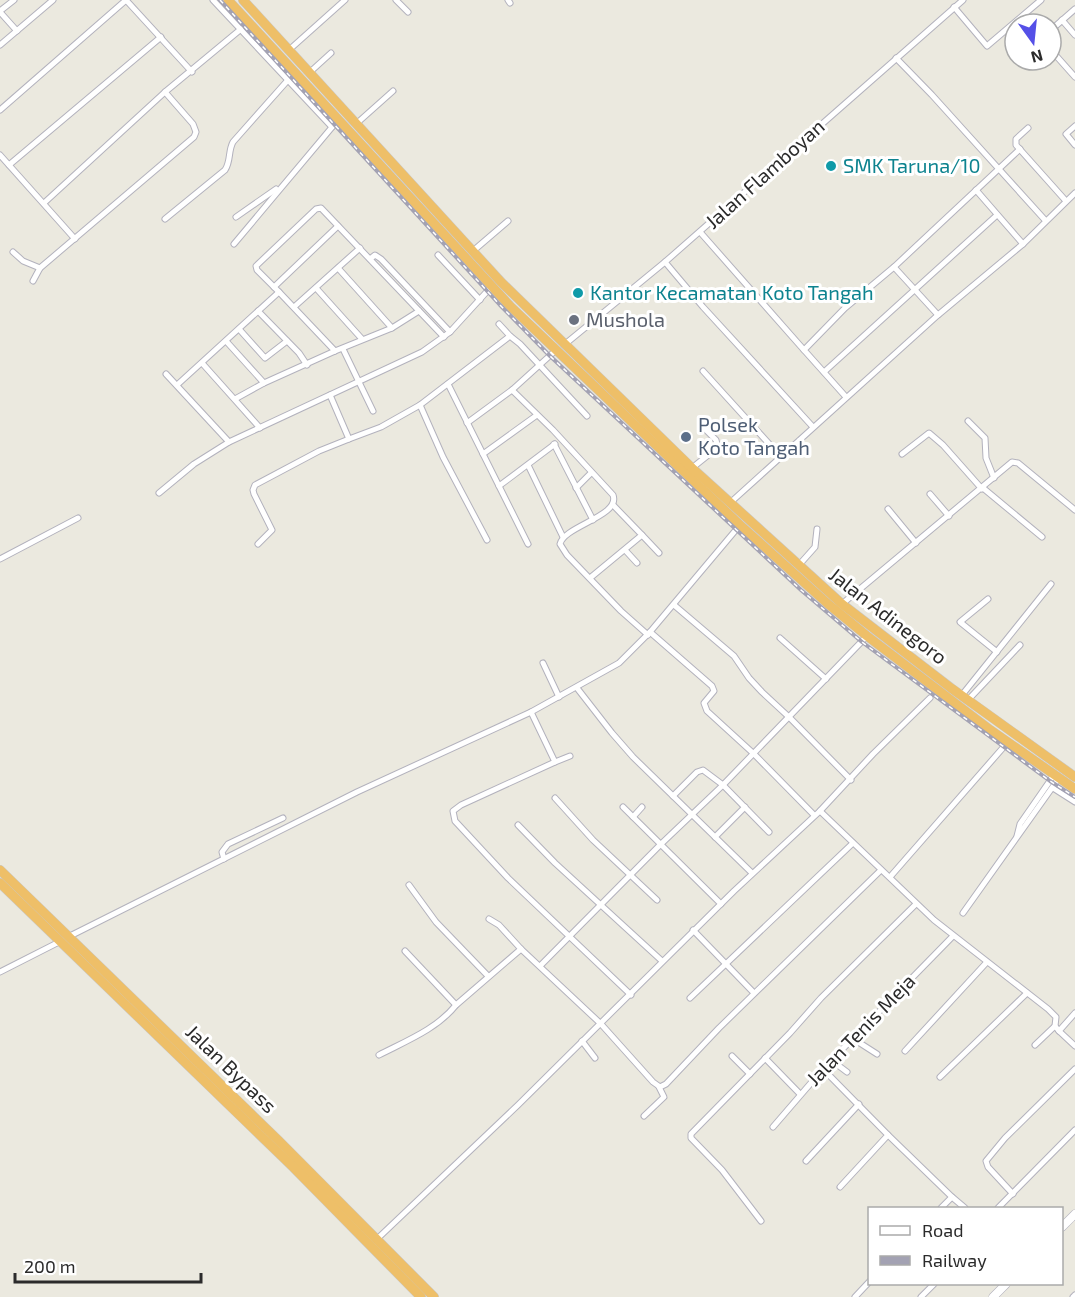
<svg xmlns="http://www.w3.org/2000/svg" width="1075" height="1297" viewBox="0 0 1075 1297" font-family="'Exo 2',sans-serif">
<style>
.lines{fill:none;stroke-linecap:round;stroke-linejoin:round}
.street-casing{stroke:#b3b2bd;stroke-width:7}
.secondary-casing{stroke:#b3b2bd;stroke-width:9}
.highway-casing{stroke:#c8c8c8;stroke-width:10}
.street{stroke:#fff;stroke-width:5}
.secondary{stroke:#fff;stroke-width:8}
.highway{stroke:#eebf68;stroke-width:9}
.rail-casing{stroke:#a3a2b3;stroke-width:4}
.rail{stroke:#fff;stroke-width:1.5;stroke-dasharray:4.5;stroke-linecap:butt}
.culture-dot{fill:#0f9aa8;stroke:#fff;stroke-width:2}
.worship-dot{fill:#6b7280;stroke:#fff;stroke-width:2}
.service-dot{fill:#5c6f8a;stroke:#fff;stroke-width:2}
.labels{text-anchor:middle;stroke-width:6;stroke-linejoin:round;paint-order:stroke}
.culture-label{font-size:20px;fill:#0d838f;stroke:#fff;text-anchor:start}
.street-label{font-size:20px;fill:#2b2b2b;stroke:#fff}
.worship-label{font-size:20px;fill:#5b616d;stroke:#fff;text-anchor:start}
.service-label{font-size:20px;fill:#4e5e75;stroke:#fff;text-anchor:start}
</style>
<rect width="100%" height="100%" fill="#ebe9df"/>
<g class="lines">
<g class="street-casing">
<g id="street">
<polyline points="126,0 192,72"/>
<polyline points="213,0 332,127"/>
<polyline points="396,0 408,12"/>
<polyline points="508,0 510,3"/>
<polyline points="954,7 987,46 1041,0"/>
<polyline points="0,11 14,0"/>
<polyline points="0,12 17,31"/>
<polyline points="1062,20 1075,35"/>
<polyline points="1051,30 1075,9"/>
<polyline points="0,45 53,0"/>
<polyline points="289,50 345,0"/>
<polyline points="1051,50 1075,77"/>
<polyline points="896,58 932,95 1045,220"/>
<polyline points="309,73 331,53"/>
<polyline points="0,110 126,0"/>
<polyline points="356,124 393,91"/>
<polyline points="1075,126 1066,134 1075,145"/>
<polyline points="1028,128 1016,139 1016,145 1066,201"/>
<polyline points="0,155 75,239"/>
<polyline points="9,165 161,37"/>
<polyline points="976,190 1023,244"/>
<polyline points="44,203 165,92 241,29"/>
<polyline points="236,217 276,189"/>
<path d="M165,219L225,170C231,161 228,151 233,142L288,80"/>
<polyline points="700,232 804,350"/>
<polyline points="234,244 333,126"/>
<polyline points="473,251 508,221"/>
<polyline points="13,252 23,261 40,268"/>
<polyline points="438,255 480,300"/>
<polyline points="370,259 375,255 381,259 450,332"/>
<polyline points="665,262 703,307 813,427"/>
<polyline points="894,267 938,315"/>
<polyline points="338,268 392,328"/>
<polyline points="33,281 40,268 194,137 196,132 193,124 165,92"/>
<polyline points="274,287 338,226"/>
<polyline points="316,288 362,339"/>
<polyline points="279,292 257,270 256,266 316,209 321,208 444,337"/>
<polyline points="294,307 360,248"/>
<polyline points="258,311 299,353 307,365"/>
<polyline points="499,324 510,336"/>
<polyline points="239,329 265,358 287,341"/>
<polyline points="226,341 264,383"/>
<polyline points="564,345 665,262 963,0"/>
<polyline points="343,349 373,411"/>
<polyline points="202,363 260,428"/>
<polyline points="703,371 781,457"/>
<polyline points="824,372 997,215"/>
<polyline points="166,374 229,442"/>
<polyline points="448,384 528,544"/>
<polyline points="177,385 279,292 335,351"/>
<path d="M512,390L553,430L613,495C621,516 564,526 560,544L567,555L621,611L648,635"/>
<polyline points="846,397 804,350 845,308 894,267 1020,149"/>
<polyline points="235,399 264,383 335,351 392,328 419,311"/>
<polyline points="420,405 443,457 487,540"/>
<polyline points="968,421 985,438 986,458 994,478"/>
<polyline points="467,423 512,390 555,351"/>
<polyline points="349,439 381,427 420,405 510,336 520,344 587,416"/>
<polyline points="554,444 593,520"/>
<polyline points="483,454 537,415"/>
<polyline points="902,454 929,433 943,445 982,489"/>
<polyline points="528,465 563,537"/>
<polyline points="692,468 712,452 717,444 716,440 702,426"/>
<polyline points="499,486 555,444"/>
<polyline points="576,488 591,473"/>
<polyline points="983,488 1042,537"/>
<polyline points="159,493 194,464 229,442 422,352 450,332 492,286"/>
<polyline points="930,494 949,516"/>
<polyline points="731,502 938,315 1023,244 1075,193"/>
<polyline points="888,509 916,543"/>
<polyline points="642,535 659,553"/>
<polyline points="258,544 272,530 254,494 253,490 255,485 319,451 349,439 330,395"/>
<polyline points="625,550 637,563"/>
<polyline points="0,559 78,518"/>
<polyline points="799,565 815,547 817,529"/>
<polyline points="590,578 642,535 613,505"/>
<polyline points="988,599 960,622 997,652"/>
<polyline points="842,604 1012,462 1018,463 1075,510"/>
<polyline points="674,605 734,656 749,678 762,692 790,718 851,780"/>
<polyline points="650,632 712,686 714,691 704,703 707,711 754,754 814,815"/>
<polyline points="780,638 826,679"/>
<polyline points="543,663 559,697"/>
<polyline points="577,688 612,733 633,757 752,873"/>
<polyline points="962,695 1051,584"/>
<polyline points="968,700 1020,645"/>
<polyline points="531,712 555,762 570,756"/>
<polyline points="555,762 461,805 453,811 455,821 508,878 631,995"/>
<polyline points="1053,788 1075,802"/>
<polyline points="673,796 697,772 703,770 723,785 769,832"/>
<polyline points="555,798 593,840 657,900"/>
<polyline points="623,807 721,904"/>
<polyline points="820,811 934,920 1048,1009 1056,1017 1055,1026 1059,1031"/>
<polyline points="633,817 642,807"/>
<polyline points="518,825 555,863 662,961"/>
<polyline points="1017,836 1020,824 1054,775"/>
<polyline points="715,837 745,807"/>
<polyline points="224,859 222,852 228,844 283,818"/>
<polyline points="890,877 1008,742"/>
<polyline points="409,885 436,922 488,976"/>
<polyline points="963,913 1059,778"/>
<polyline points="489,919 499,925 521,949 601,1024 653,1082 660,1087 666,1084 719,1028 881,870"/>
<polyline points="693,930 754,993"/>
<polyline points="68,937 357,792 531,712 619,663 650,632 740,525"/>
<polyline points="405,951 456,1005"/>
<polyline points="540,966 661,844 723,785 867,636"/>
<polyline points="0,972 61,941"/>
<polyline points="690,998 853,843"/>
<polyline points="1075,1013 1059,1031 1075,1046"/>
<polyline points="852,1038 877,1054"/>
<polyline points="582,1041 595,1058"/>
<polyline points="1035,1045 1055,1026"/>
<polyline points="905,1051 987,962"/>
<path d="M379,1055C406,1041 437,1029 456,1005L521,949"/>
<polyline points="732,1056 750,1074"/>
<polyline points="765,1058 800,1094"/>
<polyline points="831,1060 847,1072"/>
<polyline points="823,1069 888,1135 840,1187"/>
<polyline points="940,1077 1027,993"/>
<polyline points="644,1116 664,1097 659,1087"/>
<polyline points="773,1127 823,1069 953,936"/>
<polyline points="888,1135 952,1197"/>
<polyline points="806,1161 859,1104"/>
<polyline points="1013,1194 988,1167 986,1161 1005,1138 1075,1069"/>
<polyline points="941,1208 952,1197 965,1208"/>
<polyline points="998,1208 1075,1130"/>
<polyline points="761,1221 722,1170 691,1138 691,1134 790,1033 821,998 916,904"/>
<polyline points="376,1240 518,1105 734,891 820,811 873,754 930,698"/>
<polyline points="855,1297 870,1281"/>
<polyline points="921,1297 934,1284"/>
<polyline points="1073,1297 1075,1295"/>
</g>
</g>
<g class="secondary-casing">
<g id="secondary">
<polyline points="1062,1227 1075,1214"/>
<polyline points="993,1297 1006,1284"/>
</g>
</g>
<g class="highway-casing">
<g id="highway">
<polyline points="228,0 510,306 740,525 828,604 867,636 989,729 1075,789"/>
<polyline points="243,0 501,282 692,468 842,604 951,688 1075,777"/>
<polyline points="0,870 278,1140 434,1297"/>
<polyline points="0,883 293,1167 421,1297"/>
</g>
</g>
<use href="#street" class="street"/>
<use href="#secondary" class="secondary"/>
<use href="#highway" class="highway"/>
<g class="rail-casing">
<polyline id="rail" points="220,0 500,305 550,356 801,590 862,642 1050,781 1075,797"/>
</g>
<use href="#rail" class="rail"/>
</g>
<g class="culture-dot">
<circle cx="831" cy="166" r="6"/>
<circle cx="578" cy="293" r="6"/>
</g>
<circle class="worship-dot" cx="574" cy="320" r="6"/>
<circle class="service-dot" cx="686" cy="437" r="6"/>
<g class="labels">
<g class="culture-label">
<text x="843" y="173">SMK Taruna/10</text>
<text x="590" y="300">Kantor Kecamatan Koto Tangah</text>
</g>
<g class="street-label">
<text transform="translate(765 174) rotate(-42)" y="7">Jalan Flamboyan</text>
<text transform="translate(888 616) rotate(38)" y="7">Jalan Adinegoro</text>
<text transform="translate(861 1030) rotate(-46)" y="7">Jalan Tenis Meja</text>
<text transform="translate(231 1069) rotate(44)" y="7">Jalan Bypass</text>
</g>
<g class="worship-label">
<text x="586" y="327">Mushola</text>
</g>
<g class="service-label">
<text x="698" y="432">Polsek<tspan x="698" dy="23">Koto Tangah</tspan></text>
</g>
</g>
<rect x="868" y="1207" width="195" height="78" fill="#ffffff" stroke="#aaaaaa" stroke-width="1.5"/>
<rect x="880" y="1226" width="30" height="9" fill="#ffffff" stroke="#aaaaaa" stroke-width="1.5"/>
<text x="922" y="1237" font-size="18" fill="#2b2b2b">Road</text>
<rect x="880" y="1256" width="30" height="9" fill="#a3a2b3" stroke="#aaaaaa" stroke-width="1.5"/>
<text x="922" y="1267" font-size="18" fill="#2b2b2b">Railway</text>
<g transform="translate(1033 42) rotate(165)"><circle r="28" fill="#ffffff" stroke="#aaaaaa" stroke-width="1.5"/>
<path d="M0-4.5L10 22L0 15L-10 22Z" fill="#5550e7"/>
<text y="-9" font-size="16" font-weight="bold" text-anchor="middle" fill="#2b2b2b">N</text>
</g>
<path d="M15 1273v9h186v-9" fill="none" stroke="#2b2b2b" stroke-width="3"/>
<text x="24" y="1273" font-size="18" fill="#2b2b2b" stroke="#ffffff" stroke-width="4.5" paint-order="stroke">200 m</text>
</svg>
